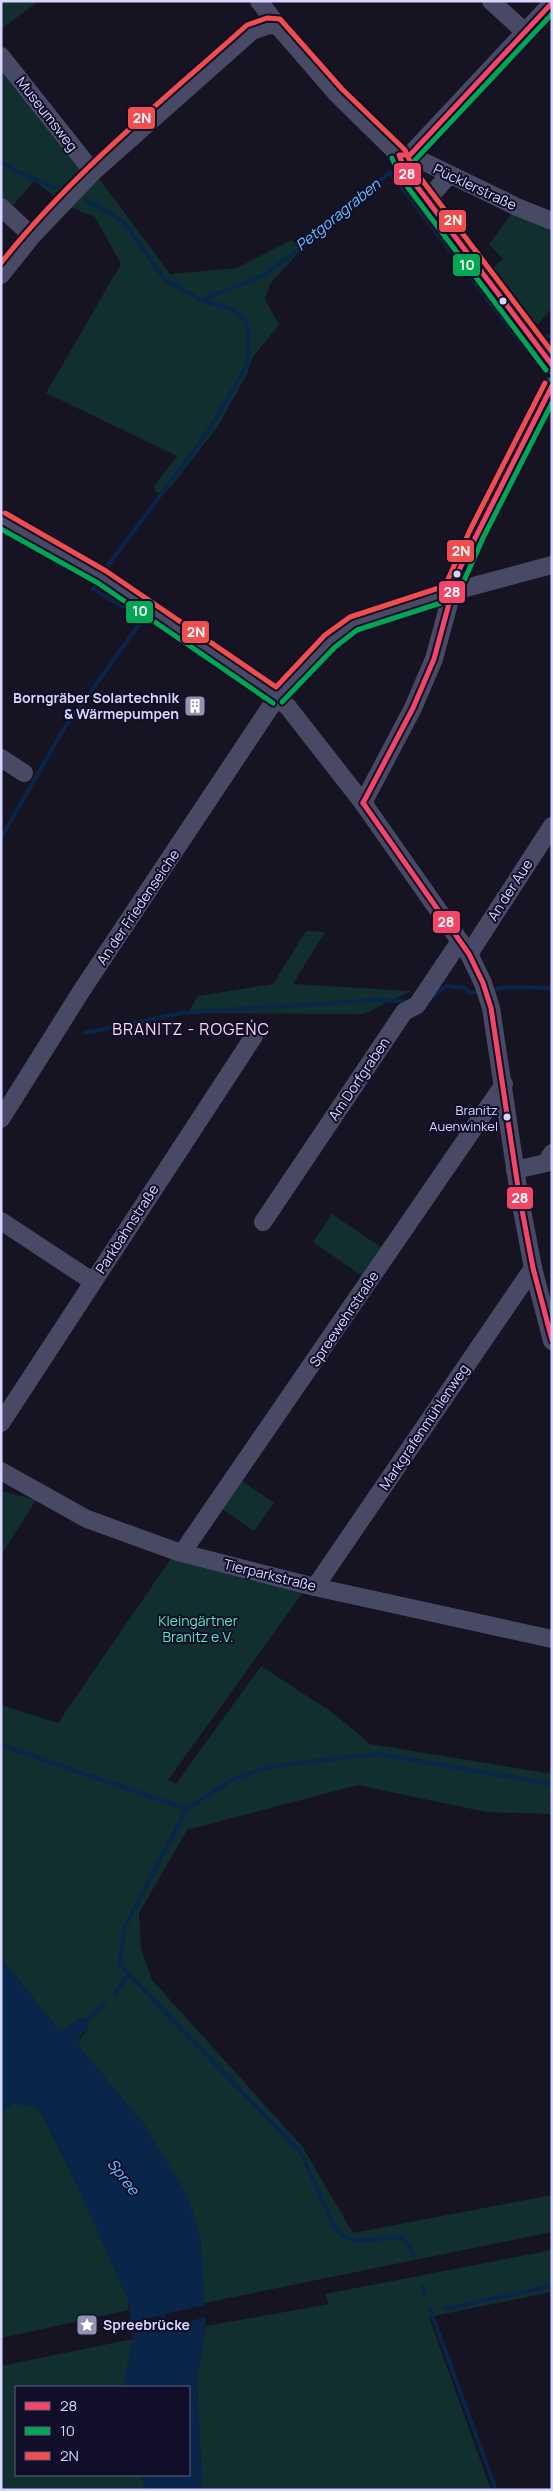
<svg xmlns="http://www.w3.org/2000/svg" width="553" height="2491" viewBox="0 0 553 2491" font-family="Manrope,sans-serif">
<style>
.green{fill:#112f2e}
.water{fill:#09254a}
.pier{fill:#161423}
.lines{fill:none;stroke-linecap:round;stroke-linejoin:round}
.stream{stroke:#09254a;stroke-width:4}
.minor{stroke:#484964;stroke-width:18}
.bus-1-casing{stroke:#110e29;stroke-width:9}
.bus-2-casing{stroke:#110e29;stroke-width:9}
.bus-3-casing{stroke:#110e29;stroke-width:9}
.bus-1{stroke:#f34667;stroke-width:5}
.bus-2{stroke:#00a651;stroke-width:5}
.bus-3{stroke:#f24d4d;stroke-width:5}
.bus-dot{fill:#d8d6ff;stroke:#110e29;stroke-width:2}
.labels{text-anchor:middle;stroke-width:4;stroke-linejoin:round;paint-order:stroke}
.bus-label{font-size:13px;fill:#d8d6ff;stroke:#110e29;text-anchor:end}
.street-label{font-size:14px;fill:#d8d6ff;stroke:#110e29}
.poi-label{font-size:14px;font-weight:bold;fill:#d8d6ff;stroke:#110e29;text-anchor:end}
.park-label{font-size:14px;fill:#58e9ba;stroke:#110e29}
.water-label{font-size:15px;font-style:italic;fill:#64c3ff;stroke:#110e29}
.quarter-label{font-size:16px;letter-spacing:1px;fill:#ffd8f4;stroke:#110e29}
.line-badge{stroke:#110e29;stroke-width:2}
.badge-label{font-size:14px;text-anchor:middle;font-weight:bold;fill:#fff}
</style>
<rect width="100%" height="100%" fill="#161423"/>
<g class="green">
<polygon points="1,1 39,1 1,29"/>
<polygon points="1,61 86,171 57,198 34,181 10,209 1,202"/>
<polygon points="97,176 170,274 237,268 291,240 302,249 270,284 265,299 279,325 252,358 247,374 218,426 169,489 157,493 154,486 177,456 46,393 121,264 95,217 67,206"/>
<path d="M514,210L552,226V308L531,332C519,306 510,291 488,272L503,259L489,244Z"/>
<polygon points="306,931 325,932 293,984 411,991 364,1014 188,1013 198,996 273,984"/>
<polygon points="332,1214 385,1250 365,1278 313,1242"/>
<polygon points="239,1479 274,1503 254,1531 219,1507"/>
<polygon points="1,1491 36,1500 1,1555"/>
<polygon points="172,1557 304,1591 168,1780 176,1784 261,1666 333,1713 370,1744 552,1774 552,1814 486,1812 358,1785 187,1830 139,1913 141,1948 152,1980 302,2146 353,2233 552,2195 552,2232 204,2303 200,2237 145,2126 77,2044 89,2026 81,2017 65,2029 58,2029 1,1958 1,1705 58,1723"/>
<path d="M14,2103L38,2108C72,2170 99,2235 128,2299L129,2310L1,2338V2113Z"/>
<polygon points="552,2250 552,2292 429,2317 491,2490 202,2490 197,2379 206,2326 329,2304 325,2294"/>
<polygon points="133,2339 123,2387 16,2387 16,2475 142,2475 145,2490 1,2490 1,2366"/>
</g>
<polygon class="water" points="1,1958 58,2029 65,2029 81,2017 89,2026 80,2037 77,2044 145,2126 188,2196 200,2237 206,2326 197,2379 202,2490 145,2490 142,2475 189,2475 189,2387 123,2387 133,2339 128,2299 61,2151 38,2108 14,2103 1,2113"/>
<g class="pier">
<polygon points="206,2305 208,2317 165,2326 165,2314"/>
<polygon points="162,2315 163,2327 130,2334 129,2323"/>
</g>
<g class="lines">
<g class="stream">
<polyline points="1,162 16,171 55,188"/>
<polyline points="87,201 123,221 165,280 201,300 263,276 298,250 390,172 521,343 527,340"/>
<polyline points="537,334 552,337"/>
<polyline points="103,572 209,430 247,365 249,332 244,319 232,309 201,300"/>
<polyline points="1,838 63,730 143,619 93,589 98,580"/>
<polyline points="489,990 509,987 552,988"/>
<polyline points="429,999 446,986 465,988 470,993 480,991"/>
<polyline points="85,1033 181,1013 377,1000 408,1002"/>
<path d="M1,1745L187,1809L124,1928L120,1965L301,2153L335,2228C341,2234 346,2239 355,2240C376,2245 406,2222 413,2257"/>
<polyline points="187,1809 231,1780 272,1766 378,1754 552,1784"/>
<polyline points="115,1994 129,1974"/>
<polyline points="82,2025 104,2004"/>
<polyline points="423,2286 425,2294"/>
<polyline points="430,2309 496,2490"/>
<polyline points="444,2309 552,2286"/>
</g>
<g class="minor">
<polyline points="259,1 278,26"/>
<polyline points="491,1 525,32"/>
<polyline points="1,56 93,172"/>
<polyline points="399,155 410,155 517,207 552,221"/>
<polyline points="410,155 552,3"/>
<polyline points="427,200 449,175"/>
<polyline points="1,207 32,236"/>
<polyline points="1,275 32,236 93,172 252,31 269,25 278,26 337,94 399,155 406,172 552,365"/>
<polyline points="1,520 102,577 245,673 288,707 363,803 469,954 483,983 491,1008 519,1194 533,1268 552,1341"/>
<polyline points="1,758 24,773"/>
<polyline points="363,803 413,708 434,659 457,574 552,386"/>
<polyline points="469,954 552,826"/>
<polyline points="1,1119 82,990 277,697 330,641 354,623 451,592 552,565"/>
<polyline points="515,1170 546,1163 552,1153"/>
<polyline points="1,1221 92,1281"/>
<polyline points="263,1222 404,1012 417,1005 460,941"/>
<polyline points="1,1423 254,1036"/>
<polyline points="1,1471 87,1519 178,1552 315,1587 552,1639"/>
<polyline points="182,1553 504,1084"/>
<polyline points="315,1587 533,1268"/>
</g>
<g class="bus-1-casing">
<g id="bus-1">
<polyline points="552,3 410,155 399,155 406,172 552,365"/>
<polyline points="363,803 469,954 483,983 491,1008 519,1194 533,1268 552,1340"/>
<polyline points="363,803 413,708 434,659 457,574 552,386"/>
</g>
</g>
<g class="bus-2-casing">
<g id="bus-2">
<polyline points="392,158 400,177 546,370"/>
<polyline points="415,160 552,14"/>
<polyline points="1,529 98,583 273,703"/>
<polyline points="458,594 484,536 552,403"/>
<polyline points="282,702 335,647 357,630 453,599"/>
</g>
</g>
<g class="bus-3-casing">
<g id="bus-3">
<path d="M1,263C72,173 162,101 247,25L267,18L280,19L342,89L405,150L413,168L552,352"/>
<polyline points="5,513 106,571 276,687 325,635 350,617 445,586 470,530 545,383"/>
</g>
</g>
<use href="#bus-1" class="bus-1"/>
<use href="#bus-2" class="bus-2"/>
<use href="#bus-3" class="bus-3"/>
</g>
<defs>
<g id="building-square" transform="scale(1.125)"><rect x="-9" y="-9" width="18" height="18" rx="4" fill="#9492b2" stroke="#110e29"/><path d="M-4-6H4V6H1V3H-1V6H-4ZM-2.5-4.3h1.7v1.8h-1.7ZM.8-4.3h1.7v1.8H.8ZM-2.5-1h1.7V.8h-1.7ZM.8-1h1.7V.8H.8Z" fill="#fff"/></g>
<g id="sight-square" transform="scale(1.125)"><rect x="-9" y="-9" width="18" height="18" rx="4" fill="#9492b2" stroke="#110e29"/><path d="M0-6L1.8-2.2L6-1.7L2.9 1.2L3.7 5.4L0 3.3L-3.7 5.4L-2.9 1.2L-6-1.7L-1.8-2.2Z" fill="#fff"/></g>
</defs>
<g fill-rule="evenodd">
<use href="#building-square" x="195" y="706"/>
<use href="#sight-square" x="87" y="2325"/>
</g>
<g class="bus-dot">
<circle cx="503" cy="301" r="4.5"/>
<circle cx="457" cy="574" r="4.5"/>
<circle cx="507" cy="1117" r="4.5"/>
</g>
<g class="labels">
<g class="bus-label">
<text x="498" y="1115">Branitz<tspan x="498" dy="16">Auenwinkel</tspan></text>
</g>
<g class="street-label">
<text transform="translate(47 114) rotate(52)" y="5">Museumsweg</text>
<text transform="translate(475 187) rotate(25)" y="5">Pücklerstraße</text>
<text transform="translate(510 890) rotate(-57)" y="5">An der Aue</text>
<text transform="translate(138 907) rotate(-56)" y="5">An der Friedenseiche</text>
<text transform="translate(359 1079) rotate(-56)" y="5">Am Dorfgraben</text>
<text transform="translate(127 1229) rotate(-57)" y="5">Parkbahnstraße</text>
<text transform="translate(344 1319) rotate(-56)" y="5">Spreewehrstraße</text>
<text transform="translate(424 1427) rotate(-56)" y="5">Markgrafenmühlenweg</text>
<text transform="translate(270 1575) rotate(14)" y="5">Tierparkstraße</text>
</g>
<g class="poi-label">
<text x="179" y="703">Borngräber Solartechnik<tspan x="179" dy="16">&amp; Wärmepumpen</tspan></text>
<text x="103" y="2330" text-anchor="start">Spreebrücke</text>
</g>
<g class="park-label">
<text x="198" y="1626">Kleingärtner<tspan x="198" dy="16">Branitz e.V.</tspan></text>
</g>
<g class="water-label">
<text transform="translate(338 215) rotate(-39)" y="5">Petgoragraben</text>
<text transform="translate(123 2177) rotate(52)" y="5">Spree</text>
</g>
<g class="quarter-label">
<text x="191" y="1035">BRANITZ - ROGEŃC</text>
</g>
</g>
<g class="line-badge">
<rect x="127" y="106" width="29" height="24" rx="5" fill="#f24d4d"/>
<rect x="393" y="162" width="29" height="24" rx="5" fill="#f34667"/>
<rect x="438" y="209" width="29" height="24" rx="5" fill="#f24d4d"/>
<rect x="452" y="253" width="29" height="24" rx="5" fill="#00a651"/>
<rect x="446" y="539" width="29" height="24" rx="5" fill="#f24d4d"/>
<rect x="438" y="580" width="28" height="24" rx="5" fill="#f34667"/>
<rect x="125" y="600" width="29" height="24" rx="5" fill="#00a651"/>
<rect x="181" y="620" width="29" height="24" rx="5" fill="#f24d4d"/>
<rect x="432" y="910" width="29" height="24" rx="5" fill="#f34667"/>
<rect x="506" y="1186" width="28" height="24" rx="5" fill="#f34667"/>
</g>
<g class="badge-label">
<text x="142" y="123">2N</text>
<text x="407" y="179">28</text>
<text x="453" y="225">2N</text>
<text x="467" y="270">10</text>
<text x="461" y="556">2N</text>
<text x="452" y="597">28</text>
<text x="140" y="616">10</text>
<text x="196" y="637">2N</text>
<text x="446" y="927">28</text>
<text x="520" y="1203">28</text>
</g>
<rect width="553" height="2491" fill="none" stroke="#d8d6ff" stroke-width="5"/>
<rect x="15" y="2386" width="175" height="90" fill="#110e29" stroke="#615e7f"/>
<rect x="25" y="2402" width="25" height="8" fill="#f34667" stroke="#615e7f"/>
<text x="60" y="2411" font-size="15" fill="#d8d6ff">28</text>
<rect x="25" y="2427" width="25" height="8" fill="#00a651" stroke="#615e7f"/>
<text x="60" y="2436" font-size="15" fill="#d8d6ff">10</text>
<rect x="25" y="2452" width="25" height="8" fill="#f24d4d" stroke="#615e7f"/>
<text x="60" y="2461" font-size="15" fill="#d8d6ff">2N</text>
</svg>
